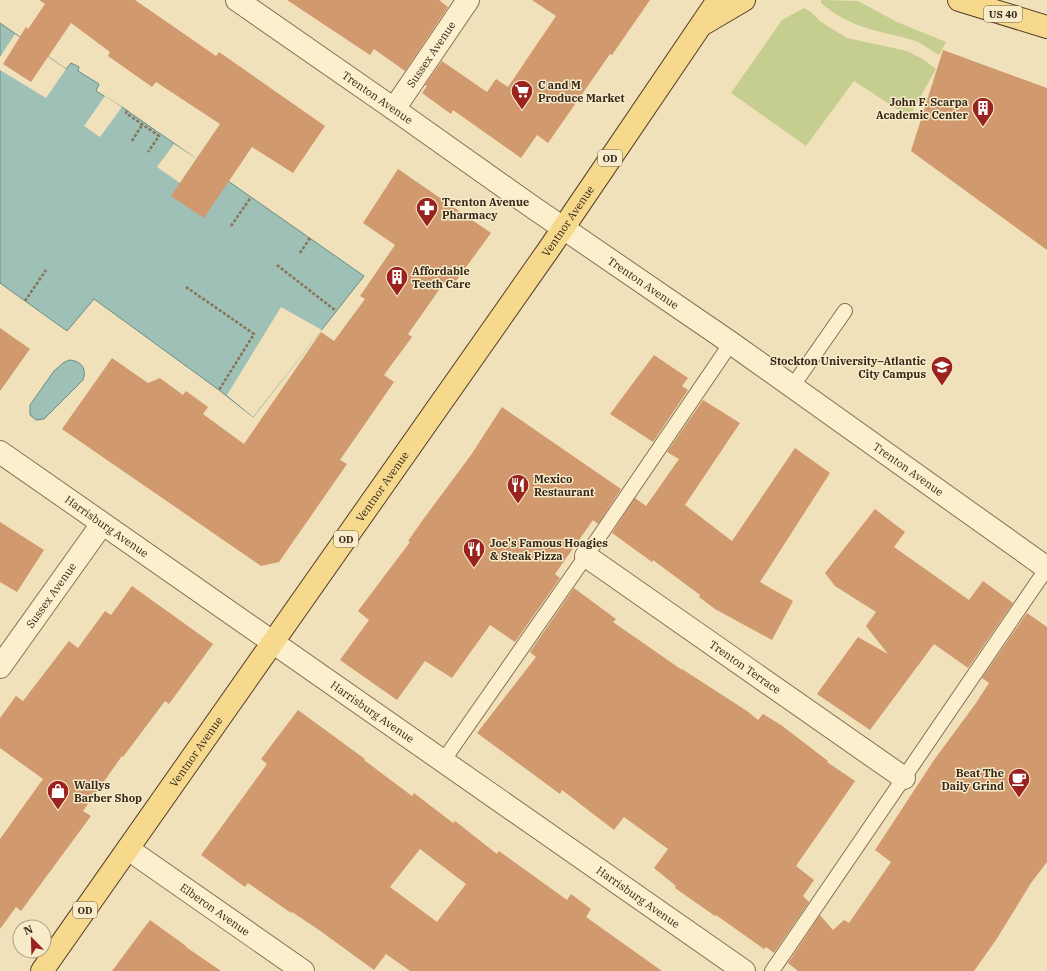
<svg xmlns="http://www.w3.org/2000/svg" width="1047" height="971" viewBox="0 0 1047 971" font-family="'IBM Plex Serif',serif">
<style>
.green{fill:#c5ce8e}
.water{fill:#9fc0b7;stroke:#678e85}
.pier{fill:#f0e1ba}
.building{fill:#d1996e;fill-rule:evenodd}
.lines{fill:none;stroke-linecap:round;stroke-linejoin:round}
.lane-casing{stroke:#887154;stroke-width:16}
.street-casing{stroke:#887154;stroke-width:24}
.primary-casing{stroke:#553e29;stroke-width:24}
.path{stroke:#887154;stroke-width:2.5;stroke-dasharray:3 2;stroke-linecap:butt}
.lane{stroke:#fbefce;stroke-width:14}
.street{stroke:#fbefce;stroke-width:22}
.primary{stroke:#f7d98e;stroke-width:22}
.labels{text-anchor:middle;stroke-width:3;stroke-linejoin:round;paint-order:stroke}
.shield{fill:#f7ebca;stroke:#70624f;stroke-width:1}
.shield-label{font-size:10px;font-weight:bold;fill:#36281a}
.street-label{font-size:11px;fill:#36281a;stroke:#f7ebca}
.poi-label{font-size:11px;font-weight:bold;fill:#36281a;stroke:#f7ebca;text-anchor:start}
</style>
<rect width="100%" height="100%" fill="#f0e1ba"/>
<g class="green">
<path d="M821,0L858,1L897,22L946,42L939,55C932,51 925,46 918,42C902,36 886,34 870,29C852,24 835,15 821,3Z"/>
<polygon points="804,8 811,12 821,22 847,38 907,51 921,58 936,69 909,117 854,81 806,146 731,93 782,20"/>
</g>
<g class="water">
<polygon points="0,23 66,69 71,63 79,67 78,71 99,84 96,91 122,107 364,276 253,417 219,390 94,299 67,331 0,283"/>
<path d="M69,360C82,361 87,369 83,380L44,419L36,420L30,415V405L54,371L63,363Z"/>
</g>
<g class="pier">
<polygon points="15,34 66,69 46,98 0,70 0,57"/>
<polygon points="105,96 122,107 100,137 84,126"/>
<polygon points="174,144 197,159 180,183 157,167"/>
<polygon points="281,307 322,330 253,417 227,395"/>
</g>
<g class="building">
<polygon points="39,0 135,0 216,56 219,52 325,126 293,173 252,147 204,218 171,196 220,124 156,82 152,87 108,56 110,52 71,23 31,82 3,64 26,27 28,29 45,4"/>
<polygon points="287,0 439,0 448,7 405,71 374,49 370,55"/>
<polygon points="532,0 650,0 612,55 610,54 548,143 537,135 521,158 453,110 451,114 422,93 427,86 425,85 442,61 487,92 496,79 508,87 556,16"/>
<polygon points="943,50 1047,88 1047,250 911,151"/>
<polygon points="398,169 491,233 453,285 446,280 408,334 412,337 384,375 394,382 340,460 347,464 279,562 261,566 62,429 112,358 148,383 160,378 183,395 186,391 208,407 203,414 244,444 321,332 334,341 365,299 360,296 395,245 363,223"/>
<polygon points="0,328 30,349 0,391"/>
<polygon points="654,355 688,378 682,386 688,390 653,442 610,414"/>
<polygon points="703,400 740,423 685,505 732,541 795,448 830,473 760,582 793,601 772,640 715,609 699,597 700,595 653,560 652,562 612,533 635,498 646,506 679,459 667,452"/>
<polygon points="502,407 621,489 598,524 593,520 555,574 560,578 515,642 490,625 452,678 425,661 397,700 340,660 369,620 358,611 410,542 408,541 422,521 471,455"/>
<polygon points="875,509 905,532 894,547 969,600 983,581 1013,603 968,668 934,644 870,730 817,694 858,637 888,654 866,626 876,612 835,586 825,573"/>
<polygon points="0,522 44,550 17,592 0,582"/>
<polygon points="132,586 213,644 169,704 165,701 123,757 122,756 83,811 91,816 46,877 21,911 16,907 0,929 0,839 43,779 0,748 0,718 16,696 23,701 69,641 78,648 105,611 111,615"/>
<polygon points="574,588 616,619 613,622 682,670 682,669 747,711 758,720 763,714 781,725 828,761 827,762 855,781 796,866 814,880 803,896 809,902 774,953 766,947 764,949 716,915 715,916 675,888 676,886 654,868 668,849 624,817 614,830 562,790 560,794 477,733 536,657 530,652"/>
<polygon points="1027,613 1047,627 1047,862 1031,883 996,940 974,971 798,971 788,963 820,915 833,930 844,920 849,923 891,862 875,850 934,760 976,703 989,683 982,678"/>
<path d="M298,710L365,759L364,760L412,796L414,793L453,823L455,821L497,854L499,851L567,900L571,894L591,909L586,917L662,971H410L386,954L374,970L319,930L292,912L291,913L248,883L245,887L201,855L267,764L261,759ZM420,849L466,884L437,922L390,887Z"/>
<polygon points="150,920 186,946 186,947 221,971 112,971"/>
</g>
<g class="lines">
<g class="lane-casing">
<g id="lane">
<polyline points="792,387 845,311"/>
<polyline points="443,761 586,556 731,343"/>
<polyline points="772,971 1047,568"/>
</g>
</g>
<g class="street-casing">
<g id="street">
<path id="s1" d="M237,0L394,109L531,206L731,343L1047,568"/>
<path id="s2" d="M394,109L468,0"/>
<path id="s3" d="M0,452L744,971"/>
<path id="s4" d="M586,556L904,778"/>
<path id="s5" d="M0,667L102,524"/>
<path id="s6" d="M128,849L303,971"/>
</g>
</g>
<g class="primary-casing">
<g id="primary">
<polyline points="959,0 1047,27"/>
<polyline points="705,23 744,0"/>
<path id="s7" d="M42,971L549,249L718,0"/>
</g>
</g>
<g class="path">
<polyline points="127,111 126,113 159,136 148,152"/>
<polyline points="132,141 142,125"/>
<polyline points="231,226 251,197"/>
<polyline points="300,253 310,238"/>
<polyline points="277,265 336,311"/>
<polyline points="186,287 254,334 219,390"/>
<polyline points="25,301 46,270"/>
</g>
<use href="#lane" class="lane"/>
<use href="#street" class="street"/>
<use href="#primary" class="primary"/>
</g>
<defs>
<g id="supermarket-pin" transform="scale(1.15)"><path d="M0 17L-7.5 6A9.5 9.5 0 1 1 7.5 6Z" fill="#9a2320" stroke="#f7ebca"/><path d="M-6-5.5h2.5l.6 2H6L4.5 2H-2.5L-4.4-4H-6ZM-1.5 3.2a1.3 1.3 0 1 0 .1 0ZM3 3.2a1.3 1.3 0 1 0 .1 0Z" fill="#fff"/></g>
<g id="building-pin" transform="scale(1.15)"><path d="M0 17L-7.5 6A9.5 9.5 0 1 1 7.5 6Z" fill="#9a2320" stroke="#f7ebca"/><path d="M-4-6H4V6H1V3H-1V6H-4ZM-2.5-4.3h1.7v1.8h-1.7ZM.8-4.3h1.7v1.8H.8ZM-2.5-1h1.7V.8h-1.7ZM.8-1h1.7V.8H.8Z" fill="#fff"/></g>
<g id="pharmacy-pin" transform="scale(1.15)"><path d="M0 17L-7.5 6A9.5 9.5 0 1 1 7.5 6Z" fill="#9a2320" stroke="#f7ebca"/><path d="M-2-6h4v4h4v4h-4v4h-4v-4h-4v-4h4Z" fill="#fff"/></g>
<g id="university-pin" transform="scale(1.15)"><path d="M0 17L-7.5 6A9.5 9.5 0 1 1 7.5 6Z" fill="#9a2320" stroke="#f7ebca"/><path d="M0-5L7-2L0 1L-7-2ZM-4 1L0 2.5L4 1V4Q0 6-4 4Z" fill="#fff"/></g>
<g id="restaurant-pin" transform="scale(1.15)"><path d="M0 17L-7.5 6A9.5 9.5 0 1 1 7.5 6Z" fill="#9a2320" stroke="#f7ebca"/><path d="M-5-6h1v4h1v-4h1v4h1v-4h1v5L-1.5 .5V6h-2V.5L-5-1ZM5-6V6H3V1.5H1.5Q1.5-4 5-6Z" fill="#fff"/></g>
<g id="cafe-pin" transform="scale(1.15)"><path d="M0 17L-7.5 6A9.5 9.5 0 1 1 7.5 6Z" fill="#9a2320" stroke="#f7ebca"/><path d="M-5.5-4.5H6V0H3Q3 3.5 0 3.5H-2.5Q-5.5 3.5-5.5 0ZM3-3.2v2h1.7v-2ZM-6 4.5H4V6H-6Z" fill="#fff"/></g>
<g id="shop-pin" transform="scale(1.15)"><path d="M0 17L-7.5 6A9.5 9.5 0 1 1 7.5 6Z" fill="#9a2320" stroke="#f7ebca"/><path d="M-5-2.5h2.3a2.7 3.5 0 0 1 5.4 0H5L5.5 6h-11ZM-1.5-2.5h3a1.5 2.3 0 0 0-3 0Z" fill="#fff"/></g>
</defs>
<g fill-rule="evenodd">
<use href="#supermarket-pin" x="522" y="91"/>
<use href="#building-pin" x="983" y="108"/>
<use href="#pharmacy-pin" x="427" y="208"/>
<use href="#building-pin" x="397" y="277"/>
<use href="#university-pin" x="942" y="367"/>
<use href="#restaurant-pin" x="518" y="485"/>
<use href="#restaurant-pin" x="474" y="549"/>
<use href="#cafe-pin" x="1019" y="779"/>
<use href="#shop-pin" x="58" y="791"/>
</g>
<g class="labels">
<g class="shield">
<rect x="984" y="6" width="38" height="16" rx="3"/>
<rect x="598" y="150" width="24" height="16" rx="3"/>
<rect x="334" y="531" width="24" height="16" rx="3"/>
<rect x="73" y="902" width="24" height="16" rx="3"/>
</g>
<g class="shield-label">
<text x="1003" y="18">US 40</text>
<text x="610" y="162">OD</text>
<text x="346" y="543">OD</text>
<text x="85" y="914">OD</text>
</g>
<g class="street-label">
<text dy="4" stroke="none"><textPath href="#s2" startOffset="66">Sussex Avenue</textPath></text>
<text dy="4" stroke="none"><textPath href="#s1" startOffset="171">Trenton Avenue</textPath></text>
<text dy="4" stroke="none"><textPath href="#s7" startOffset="916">Ventnor Avenue</textPath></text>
<text dy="4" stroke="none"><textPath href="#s1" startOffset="495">Trenton Avenue</textPath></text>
<text dy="4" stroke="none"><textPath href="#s1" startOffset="819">Trenton Avenue</textPath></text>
<text dy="4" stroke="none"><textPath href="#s7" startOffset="592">Ventnor Avenue</textPath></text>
<text dy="4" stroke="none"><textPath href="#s3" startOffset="130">Harrisburg Avenue</textPath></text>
<text dy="4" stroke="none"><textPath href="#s5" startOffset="88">Sussex Avenue</textPath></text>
<text dy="4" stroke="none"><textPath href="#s4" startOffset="194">Trenton Terrace</textPath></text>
<text dy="4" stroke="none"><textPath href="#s3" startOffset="454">Harrisburg Avenue</textPath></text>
<text dy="4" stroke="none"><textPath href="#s7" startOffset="268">Ventnor Avenue</textPath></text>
<text dy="4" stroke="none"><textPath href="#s3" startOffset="778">Harrisburg Avenue</textPath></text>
<text dy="4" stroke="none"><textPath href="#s6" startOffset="106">Elberon Avenue</textPath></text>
</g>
<g class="poi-label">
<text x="538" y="89">C and M<tspan x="538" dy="13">Produce Market</tspan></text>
<text x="968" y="106" text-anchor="end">John F. Scarpa<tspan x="968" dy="13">Academic Center</tspan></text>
<text x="442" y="206">Trenton Avenue<tspan x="442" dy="13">Pharmacy</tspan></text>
<text x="412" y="275">Affordable<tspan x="412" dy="13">Teeth Care</tspan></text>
<text x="926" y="365" text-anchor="end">Stockton University–Atlantic<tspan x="926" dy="13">City Campus</tspan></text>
<text x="534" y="483">Mexico<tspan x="534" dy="13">Restaurant</tspan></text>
<text x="490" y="547">Joe's Famous Hoagies<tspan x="490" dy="13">&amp; Steak Pizza</tspan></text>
<text x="1004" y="777" text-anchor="end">Beat The<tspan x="1004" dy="13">Daily Grind</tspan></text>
<text x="74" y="789">Wallys<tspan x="74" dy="13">Barber Shop</tspan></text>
</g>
</g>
<g transform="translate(32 939) rotate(337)"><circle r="19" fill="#f7ebca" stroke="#aa9d84"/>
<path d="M0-3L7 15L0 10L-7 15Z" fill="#9a2320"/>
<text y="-6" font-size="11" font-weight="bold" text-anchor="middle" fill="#36281a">N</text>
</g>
</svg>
